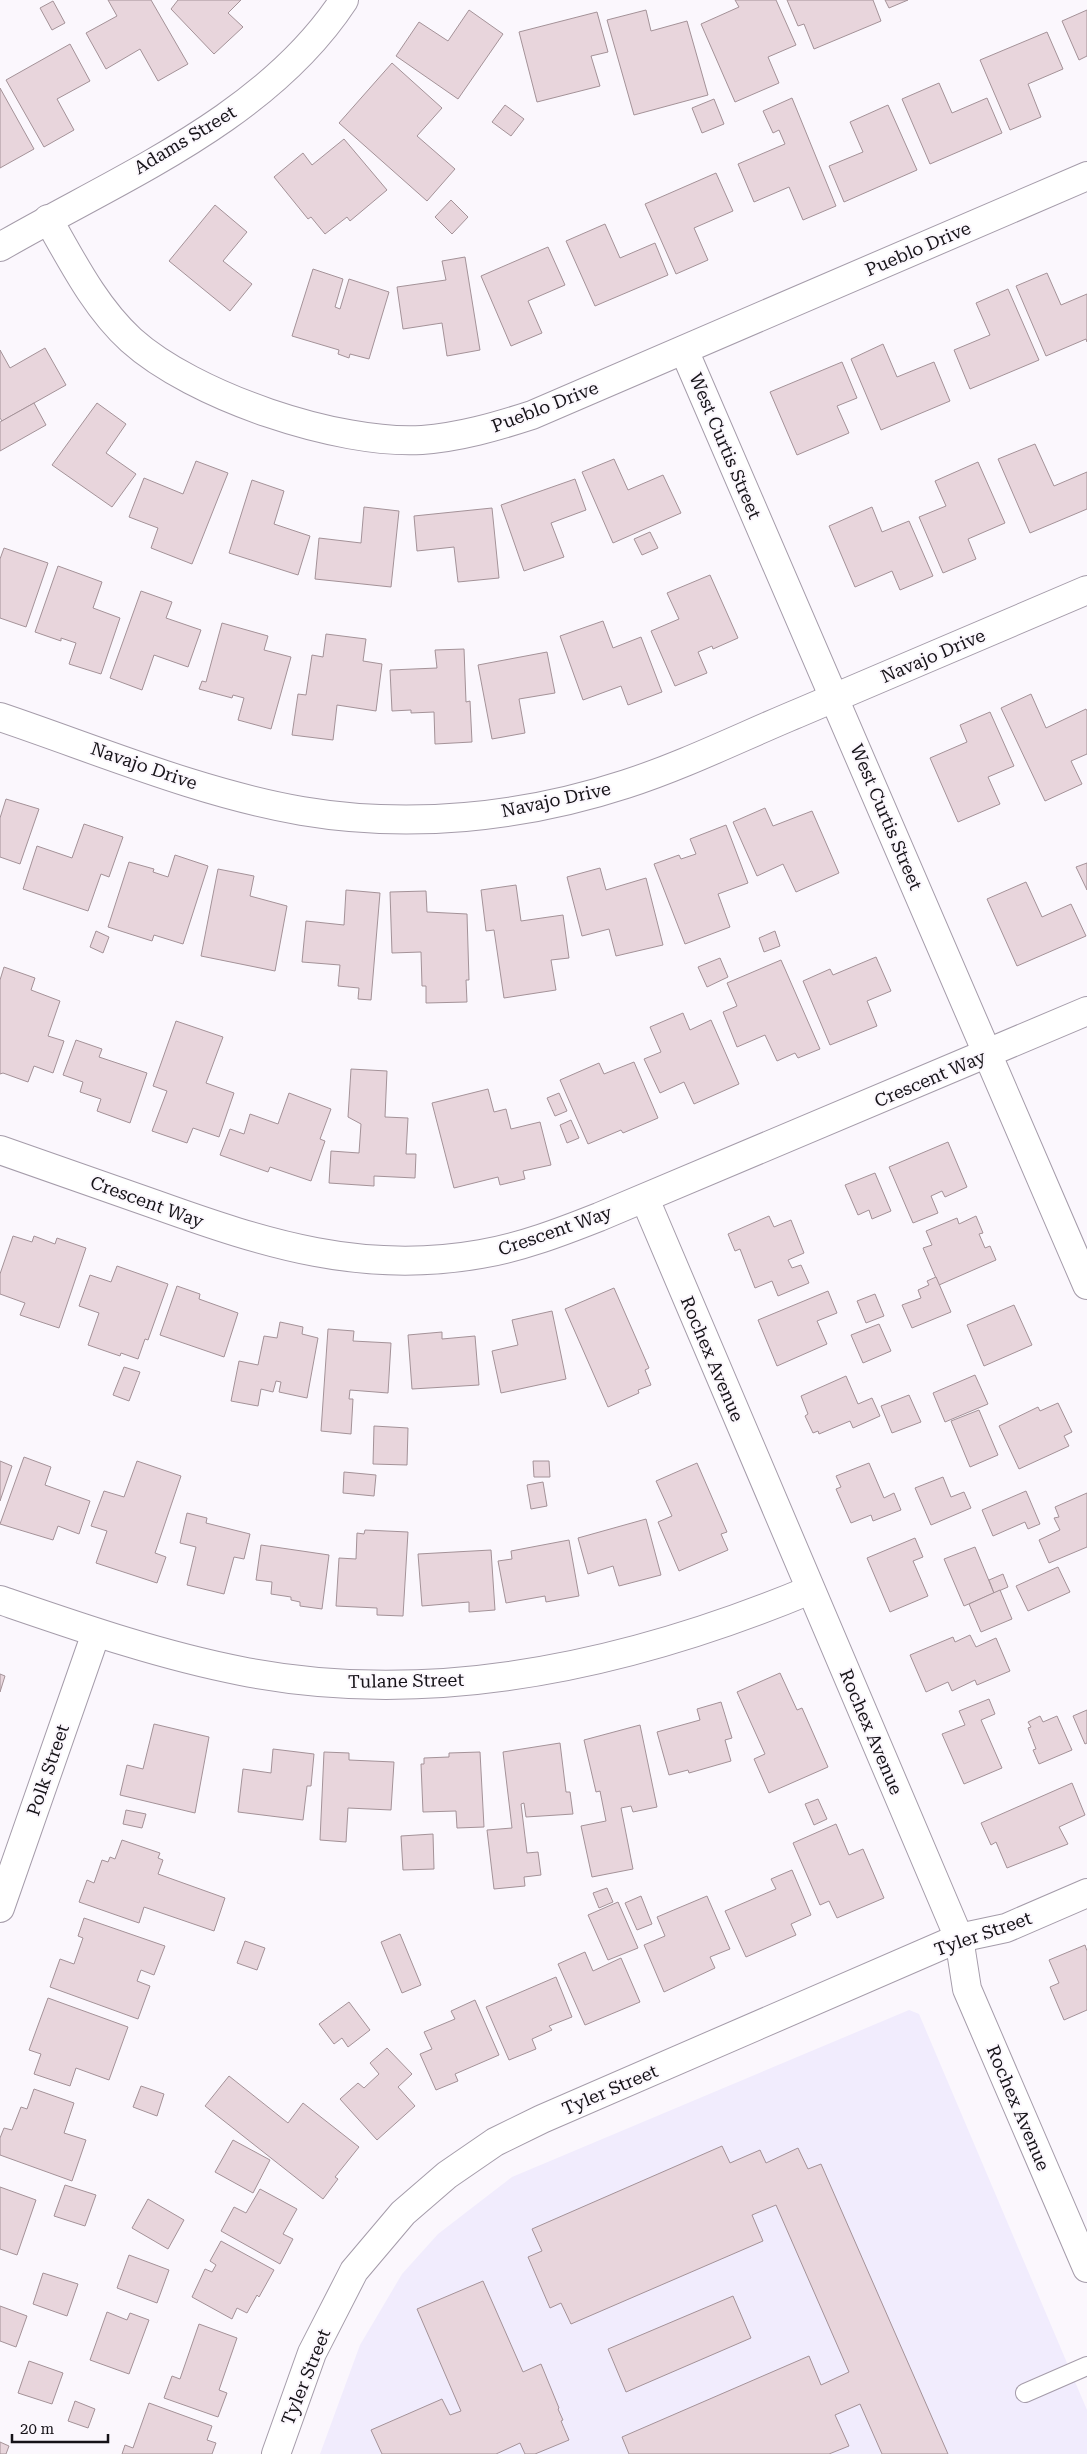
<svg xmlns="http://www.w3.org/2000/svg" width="1087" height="2454" viewBox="0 0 1087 2454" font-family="'Roboto Serif',serif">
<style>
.education{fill:#f1ecfd}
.building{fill:#e8d5dc;stroke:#a49298}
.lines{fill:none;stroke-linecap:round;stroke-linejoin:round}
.lane-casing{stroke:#a59caa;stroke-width:20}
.street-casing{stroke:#a59caa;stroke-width:30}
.lane{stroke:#fff;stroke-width:18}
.street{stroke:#fff;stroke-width:28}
.labels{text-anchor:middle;stroke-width:4;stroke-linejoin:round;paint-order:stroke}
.street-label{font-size:18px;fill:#161318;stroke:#fbf7fd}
</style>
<rect width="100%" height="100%" fill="#fbf7fd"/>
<polygon class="education" points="909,2010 919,2014 1087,2410 1087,2454 320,2454 360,2345 402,2274 438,2234 512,2177"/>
<g class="building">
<polygon points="108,0 151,0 188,64 158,81 140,49 106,69 86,33 117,16"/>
<polygon points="178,0 241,0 228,13 243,27 214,54 171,9"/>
<polygon points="735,0 776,0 796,45 768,57 779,83 735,102 701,24 739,7"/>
<polygon points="787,0 873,0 881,21 814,49 804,24 798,26"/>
<polygon points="885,0 908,0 889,8"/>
<polygon points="53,1 65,23 52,30 40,8"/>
<polygon points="469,10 503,34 458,99 396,56 419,22 448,41"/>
<polygon points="646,10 651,31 687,21 708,95 634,115 607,20"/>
<polygon points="1087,10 1087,56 1079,60 1062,21"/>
<polygon points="597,12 608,52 591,56 600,86 537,102 519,32"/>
<polygon points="1047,32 1063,69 1028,84 1041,117 1010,130 980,60"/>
<polygon points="70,44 90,81 57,99 74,130 44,147 6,80"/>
<polygon points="392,63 442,108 417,136 455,169 427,201 339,123"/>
<polygon points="939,83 952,113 987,98 1002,133 930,164 902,99"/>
<polygon points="0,88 34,149 0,168"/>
<polygon points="792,98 836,206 803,220 789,187 754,202 738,164 785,144 779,130 773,133 763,111"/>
<polygon points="714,99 724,124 702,133 692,108"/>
<polygon points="505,105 524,119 511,136 492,122"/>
<polygon points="888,105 917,170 844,202 829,166 863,152 850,122"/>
<polygon points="344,139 387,190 350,221 347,217 325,234 311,217 308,219 274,177 303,153 312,165"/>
<polygon points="716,173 733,211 694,228 708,260 676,274 645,204"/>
<polygon points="451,200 468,217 452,234 435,217"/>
<polygon points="215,205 247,232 223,261 252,284 230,311 169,261"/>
<polygon points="605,224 620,258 655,243 668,275 595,306 566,241"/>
<polygon points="548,247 565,285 528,301 542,333 511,346 481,276"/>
<polygon points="465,257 480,350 447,356 442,323 403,329 397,287 446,280 442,261"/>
<polygon points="313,269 343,279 335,307 340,309 349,279 389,292 369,359 350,354 349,358 338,354 339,350 292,336"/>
<polygon points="1047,273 1061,305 1087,294 1087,342 1086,339 1046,356 1016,286"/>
<polygon points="1008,289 1039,360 970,389 954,350 990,335 976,303"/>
<polygon points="883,344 897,377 934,362 950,401 881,430 851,359"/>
<polygon points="45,348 66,385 2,421 0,418 0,350 10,368"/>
<polygon points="842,362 857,398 837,406 849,433 797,455 770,392"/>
<polygon points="34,403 46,425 0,451 0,422"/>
<polygon points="97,403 126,424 106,453 136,474 112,507 52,465"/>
<polygon points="1035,444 1054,486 1087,472 1087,509 1030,533 998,459"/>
<polygon points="614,459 628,490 663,475 681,513 613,543 582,472"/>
<polygon points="196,461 228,473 192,564 151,548 158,528 129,517 144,478 183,494"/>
<polygon points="978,462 1005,523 968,539 976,559 943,573 919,517 946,506 935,481"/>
<polygon points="575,479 586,510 551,523 564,557 524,571 501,505"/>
<polygon points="252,480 284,491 274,524 310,536 298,575 229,553"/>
<polygon points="364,507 399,511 391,587 315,579 319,538 361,543"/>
<polygon points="872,507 882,532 909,521 933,576 900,590 892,571 855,587 829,526"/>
<polygon points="492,508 499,578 458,582 454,547 417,551 414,516"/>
<polygon points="650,532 658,548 642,555 634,539"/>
<polygon points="4,548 48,563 26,627 0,618 0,559"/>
<polygon points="58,566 102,582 93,608 120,618 101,674 69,664 76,643 61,638 61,641 35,632"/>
<polygon points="710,575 738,638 713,649 712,646 698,652 707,673 675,686 651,631 679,619 667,593"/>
<polygon points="141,591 172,602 166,618 201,630 188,667 154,655 142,690 110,678"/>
<polygon points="603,621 613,648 641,637 662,692 628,705 621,686 583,700 560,636"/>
<polygon points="222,623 268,636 264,650 291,657 271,729 238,720 244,698 233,695 232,698 199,689 202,681 206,682"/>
<polygon points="326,634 366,639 363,661 382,664 376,711 337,705 333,740 292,735 298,694 306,695 312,655 323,657"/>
<polygon points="464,649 466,702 470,701 472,742 435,744 434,712 411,713 411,710 392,711 390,670 437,668 435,650"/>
<polygon points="547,652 555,693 519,699 525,733 492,739 478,665"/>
<polygon points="1031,694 1046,728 1086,709 1087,711 1087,754 1071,761 1082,784 1045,801 1001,708"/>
<polygon points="990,712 1014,766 988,777 1000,804 958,822 930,758 967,742 960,725"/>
<polygon points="6,799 39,809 20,864 0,857 0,818"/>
<polygon points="765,808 773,826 812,811 839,873 796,892 783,864 757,876 733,822"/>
<polygon points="84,824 123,837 109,877 101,874 88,911 23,889 37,846 72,858"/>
<polygon points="726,825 748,883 718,894 730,927 685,944 654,864 679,855 681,859 696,854 690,839"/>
<polygon points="175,855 208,866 183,944 154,935 152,941 108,927 129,862 154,869 153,872 168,877"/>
<polygon points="1087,863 1087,890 1076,867"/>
<polygon points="600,868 606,890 646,878 663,945 616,956 609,929 582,936 567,877"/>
<polygon points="218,869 254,876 250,896 287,906 275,971 201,956"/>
<polygon points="1026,882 1042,917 1071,904 1086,936 1017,966 987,899"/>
<polygon points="516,885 521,921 563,915 569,958 551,960 556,990 504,998 494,930 486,931 481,890"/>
<polygon points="346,890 380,893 371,1000 358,999 359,988 338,986 340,965 302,962 306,921 344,925"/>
<polygon points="426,891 427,912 467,914 469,980 466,980 467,1002 426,1003 426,986 422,986 421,952 392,953 390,892"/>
<polygon points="96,931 109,937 103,953 90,947"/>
<polygon points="775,931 780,946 764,952 759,938"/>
<polygon points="876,957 891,991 867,1001 877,1026 830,1045 803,981 830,969 833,975"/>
<polygon points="720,958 728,977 707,987 698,967"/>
<polygon points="781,960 820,1049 798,1058 795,1053 777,1061 765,1035 737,1047 723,1012 737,1006 727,983"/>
<polygon points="4,967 35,978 31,990 60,1001 48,1036 64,1041 53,1073 34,1066 28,1082 3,1073 0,1074 0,980"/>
<polygon points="683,1013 690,1030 711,1020 739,1084 694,1104 684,1082 660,1093 644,1059 661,1052 650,1027"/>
<polygon points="176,1021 223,1037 206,1083 234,1093 219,1137 193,1128 187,1143 152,1131 167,1091 153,1086"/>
<polygon points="76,1040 102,1049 99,1057 147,1073 130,1123 97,1111 101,1099 80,1092 83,1082 63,1075"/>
<polygon points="634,1062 658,1118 623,1133 621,1130 588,1144 560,1080 599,1063 604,1074"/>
<polygon points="351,1069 387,1071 385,1117 408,1118 406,1154 416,1154 415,1178 374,1176 374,1186 329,1183 331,1151 359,1153 361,1124 348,1117"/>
<polygon points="488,1089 494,1112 506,1109 511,1129 540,1122 551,1165 523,1171 525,1179 500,1185 498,1177 454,1188 432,1103"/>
<polygon points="289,1093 331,1109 320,1139 325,1141 311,1181 270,1167 268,1172 220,1155 230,1129 244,1134 250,1114 278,1124"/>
<polygon points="559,1093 567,1111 555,1116 547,1098"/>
<polygon points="571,1120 579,1138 567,1143 560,1125"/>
<polygon points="948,1142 967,1187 945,1197 942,1191 931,1196 938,1213 913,1223 889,1167"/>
<polygon points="875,1173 891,1211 872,1219 869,1210 858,1215 845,1185"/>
<polygon points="769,1216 774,1227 791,1220 804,1253 788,1260 792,1268 801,1265 809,1283 778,1296 772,1281 755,1288 740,1249 735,1251 728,1234"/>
<polygon points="976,1216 983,1233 979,1234 985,1248 990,1246 996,1260 939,1285 923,1248 932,1245 926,1231 957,1218 959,1224"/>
<polygon points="13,1236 32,1242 34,1236 55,1244 57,1238 86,1248 59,1328 20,1315 25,1303 0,1294 0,1274"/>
<polygon points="117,1266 168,1284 148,1340 145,1339 138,1359 121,1353 120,1356 88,1345 99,1313 79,1306 90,1275 111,1282"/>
<polygon points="936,1277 951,1312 912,1328 902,1305 921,1298 918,1290 929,1285 927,1281"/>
<polygon points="177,1286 200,1294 199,1299 238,1313 224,1357 160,1335"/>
<polygon points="614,1288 649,1368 645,1370 651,1385 638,1390 639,1393 608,1407 565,1309"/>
<polygon points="828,1291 837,1313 817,1321 827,1344 777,1366 758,1320"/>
<polygon points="875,1294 884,1316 866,1323 857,1301"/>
<polygon points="1014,1305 1032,1345 984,1366 967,1325"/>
<polygon points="552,1311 566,1379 501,1393 492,1351 518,1345 512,1320"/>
<polygon points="280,1322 303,1327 302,1334 318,1338 307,1398 279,1392 281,1382 276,1381 273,1392 261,1389 258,1406 231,1401 239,1361 258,1365 264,1336 277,1338"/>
<polygon points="879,1324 891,1351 863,1363 851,1335"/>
<polygon points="328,1329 354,1331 353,1341 391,1343 388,1393 350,1390 349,1399 353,1399 351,1434 321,1431"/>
<polygon points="442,1332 442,1339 475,1336 479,1385 412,1389 408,1335"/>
<polygon points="124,1367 140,1372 129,1401 113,1395"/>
<polygon points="975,1375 988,1404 945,1422 933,1393"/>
<polygon points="846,1376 858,1404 872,1398 880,1416 853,1428 850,1421 819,1434 818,1431 813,1433 805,1416 808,1414 801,1396"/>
<polygon points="909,1395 921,1422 892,1433 881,1406"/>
<polygon points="1058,1403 1072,1432 1064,1436 1069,1446 1019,1469 999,1426 1038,1407 1040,1411"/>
<polygon points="979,1410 998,1455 970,1467 951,1421"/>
<polygon points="374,1426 408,1428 407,1465 373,1464"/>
<polygon points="24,1457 51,1467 45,1485 90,1501 79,1534 58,1526 53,1540 0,1524"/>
<polygon points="0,1461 12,1466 0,1501"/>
<polygon points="137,1461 181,1476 155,1553 166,1557 157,1583 96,1563 107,1531 91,1526 104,1491 124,1497"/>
<polygon points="533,1461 549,1461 550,1477 534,1477"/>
<polygon points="697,1463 727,1532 721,1534 728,1550 679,1571 658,1522 672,1516 656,1481"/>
<polygon points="869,1463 884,1498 894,1493 901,1510 873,1521 871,1515 851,1523 836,1489 841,1487 836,1476"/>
<polygon points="344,1472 376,1475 374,1496 343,1493"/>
<polygon points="943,1477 951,1497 964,1492 971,1508 931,1525 915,1488"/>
<polygon points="543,1482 547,1506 531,1509 527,1485"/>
<polygon points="1026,1491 1040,1524 1028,1529 1025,1522 993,1536 982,1510"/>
<polygon points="1087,1493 1087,1547 1049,1563 1039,1540 1060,1530 1054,1518 1059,1517 1055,1507"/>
<polygon points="187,1513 207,1518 206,1523 250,1534 244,1559 234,1557 224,1594 187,1585 196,1547 180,1543"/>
<polygon points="646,1519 661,1575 619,1586 613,1566 588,1574 578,1538"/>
<polygon points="365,1530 408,1532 403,1616 377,1615 377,1608 336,1606 339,1558 356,1559 357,1533 364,1534"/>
<polygon points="915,1538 923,1557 913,1561 928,1596 890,1612 867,1558"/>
<polygon points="569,1540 579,1596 546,1602 545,1596 506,1603 498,1561 512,1559 511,1551"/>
<polygon points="261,1545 329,1555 322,1609 300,1606 300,1602 291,1600 291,1597 271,1594 272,1582 256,1580"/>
<polygon points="975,1547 994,1593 964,1606 944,1559"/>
<polygon points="491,1550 495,1610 469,1612 469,1602 422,1606 418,1554"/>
<polygon points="1058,1567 1070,1592 1028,1611 1016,1586"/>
<polygon points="1003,1574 1008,1587 994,1593 989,1580"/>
<polygon points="1000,1590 1012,1619 981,1632 969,1604"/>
<polygon points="970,1635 976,1647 996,1638 1010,1671 977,1685 975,1680 952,1691 948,1682 926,1692 910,1655 953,1637 955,1642"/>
<polygon points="780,1673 797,1710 802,1708 828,1767 769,1793 754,1759 765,1754 737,1692"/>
<polygon points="0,1674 5,1676 0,1692"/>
<polygon points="989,1699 995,1714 981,1720 1002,1768 964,1784 942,1734 965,1725 959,1711"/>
<polygon points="721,1702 732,1738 725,1740 731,1761 689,1773 688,1770 669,1775 657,1732 700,1720 697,1709"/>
<polygon points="1087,1710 1087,1743 1085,1744 1073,1716"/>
<polygon points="1040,1716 1043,1722 1057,1716 1072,1750 1039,1764 1033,1750 1036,1749 1028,1728 1031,1727 1028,1722"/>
<polygon points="154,1724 209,1737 195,1813 120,1795 127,1765 143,1769"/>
<polygon points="640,1725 657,1807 633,1812 631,1806 621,1808 633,1869 592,1877 581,1826 606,1821 600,1791 596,1792 584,1740"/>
<polygon points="560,1743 566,1792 570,1792 573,1814 526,1817 524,1803 521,1804 527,1853 538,1852 541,1875 524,1877 525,1886 494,1889 487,1830 512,1828 503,1752"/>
<polygon points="273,1749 314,1754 311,1786 307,1786 303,1820 238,1812 243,1769 271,1773"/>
<polygon points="324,1752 349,1753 349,1760 394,1762 391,1810 348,1808 346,1842 320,1840"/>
<polygon points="480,1752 484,1827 457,1828 456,1811 423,1812 421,1764 424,1764 424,1758 449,1757 449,1753"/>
<polygon points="1072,1783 1085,1815 1059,1827 1068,1844 1007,1868 996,1842 991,1845 981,1823"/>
<polygon points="818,1799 827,1819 814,1825 805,1804"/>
<polygon points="126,1810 146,1814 142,1828 123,1824"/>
<polygon points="836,1824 849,1855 863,1849 884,1898 837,1918 829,1901 820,1905 793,1843"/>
<polygon points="433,1834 434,1869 403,1870 401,1836"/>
<polygon points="122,1840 160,1853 158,1858 163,1860 158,1874 225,1898 214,1931 144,1907 139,1923 79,1902 87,1880 94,1883 102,1860 108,1862 110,1857 115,1859"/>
<polygon points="792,1870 811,1915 791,1924 796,1935 746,1957 725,1911 776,1889 771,1879"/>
<polygon points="607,1888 613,1902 599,1908 593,1893"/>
<polygon points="641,1896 652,1924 637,1930 625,1903"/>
<polygon points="707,1896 730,1949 710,1957 715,1968 664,1992 644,1945 665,1936 657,1917"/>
<polygon points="618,1902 638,1948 608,1960 588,1915"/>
<polygon points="84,1918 165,1946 154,1975 141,1970 137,1981 150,1986 138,2019 50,1987 60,1959 74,1964 83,1938 78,1936"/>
<polygon points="400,1934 421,1985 402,1993 381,1942"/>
<polygon points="245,1941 265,1948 257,1970 237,1963"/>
<polygon points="1085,1945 1087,1951 1087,2010 1064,2020 1050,1987 1059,1983 1049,1960"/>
<polygon points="585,1952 593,1971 621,1958 640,2002 585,2025 558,1964"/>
<polygon points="556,1977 572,2017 549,2026 552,2030 532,2039 536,2049 509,2060 486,2007"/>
<polygon points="48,1998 128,2027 109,2080 76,2068 70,2086 34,2074 41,2054 29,2050"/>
<polygon points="475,2000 499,2055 455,2074 458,2081 436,2090 420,2054 432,2049 424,2032 455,2019 451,2011"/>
<polygon points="349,2002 370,2030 348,2047 342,2038 334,2044 319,2024"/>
<polygon points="387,2048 412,2074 398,2087 415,2106 377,2140 340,2099 358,2083 364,2088 379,2074 370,2063"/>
<polygon points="229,2076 288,2123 303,2103 359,2147 335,2177 338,2179 323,2199 205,2106"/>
<polygon points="141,2086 164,2094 157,2116 133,2107"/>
<polygon points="34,2089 74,2103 64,2133 86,2140 72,2181 0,2155 0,2138 4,2128 12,2130 21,2107 27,2109"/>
<polygon points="233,2140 270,2160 253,2193 215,2172"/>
<polygon points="722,2146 730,2163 760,2150 766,2163 798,2148 808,2169 821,2164 948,2454 882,2454 860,2404 835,2415 849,2446 829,2454 629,2454 622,2437 809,2356 821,2385 849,2372 776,2205 752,2215 763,2241 571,2324 561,2303 550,2308 528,2257 542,2251 532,2229"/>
<polygon points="65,2185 96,2195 85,2226 54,2216"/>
<polygon points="0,2187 36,2200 17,2255 0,2249"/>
<polygon points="260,2189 297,2209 283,2234 293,2239 280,2264 221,2231 234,2207 246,2213"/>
<polygon points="148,2199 184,2220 168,2249 132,2228"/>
<polygon points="221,2241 274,2270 259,2297 257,2295 247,2313 237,2308 232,2319 192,2297 205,2269 212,2272 216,2265 210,2261"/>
<polygon points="129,2255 169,2270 157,2303 117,2288"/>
<polygon points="43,2273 78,2284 67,2316 33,2304"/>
<polygon points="483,2281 523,2372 541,2364 559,2408 558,2409 563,2420 561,2421 569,2440 535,2454 525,2454 520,2443 496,2454 382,2454 371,2430 442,2399 450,2415 461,2411 417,2309"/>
<polygon points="733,2296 751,2338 626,2392 608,2349"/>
<polygon points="0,2306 27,2316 16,2347 0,2341"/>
<polygon points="107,2312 127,2320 130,2313 149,2320 129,2374 90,2360"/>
<polygon points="199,2324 237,2338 219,2390 227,2393 218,2417 164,2398 172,2376 180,2379"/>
<polygon points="29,2361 63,2373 52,2404 18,2393"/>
<polygon points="75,2401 95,2409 88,2428 68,2421"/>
<polygon points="149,2403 212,2426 207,2440 216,2443 212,2454 122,2454 125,2445 133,2448"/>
<polygon points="0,2442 9,2446 6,2454 0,2454"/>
</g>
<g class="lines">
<g class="lane-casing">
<polyline id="lane" points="1025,2393 1087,2366"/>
</g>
<g class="street-casing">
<g id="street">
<path d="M48,219C72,261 95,307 131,340C193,396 338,445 422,440C460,437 495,427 532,415L1087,176"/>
<path d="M0,247C119,178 266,119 344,0"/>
<polyline points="684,350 1087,1285"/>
<path d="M0,717C98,750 199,793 302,811C409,829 522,818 626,784C685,765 743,736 801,712C897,672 992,631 1087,590"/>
<path d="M0,1150C52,1168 104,1186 157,1205C266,1244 363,1275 481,1254C522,1247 561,1232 599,1217L1087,1011"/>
<polyline points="645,1199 959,1938 967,1989 1087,2268"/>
<path d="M0,1600C79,1627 159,1655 241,1671C433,1709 632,1664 810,1590"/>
<polyline points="0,1908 96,1633"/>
<polyline points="276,2454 312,2353 354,2271 403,2213 447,2175 495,2142 542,2119 959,1938 1006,1928 1087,1893"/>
</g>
</g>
<use href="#lane" class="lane"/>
<use href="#street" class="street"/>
</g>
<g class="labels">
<g class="street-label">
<text transform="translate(185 140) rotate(-31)" y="6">Adams Street</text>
<text transform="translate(918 249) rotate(-23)" y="6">Pueblo Drive</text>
<text transform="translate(545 407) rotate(-21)" y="6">Pueblo Drive</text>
<text transform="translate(725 446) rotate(67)" y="6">West Curtis Street</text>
<text transform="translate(933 656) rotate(-23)" y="6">Navajo Drive</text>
<text transform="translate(144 766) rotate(19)" y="6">Navajo Drive</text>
<text transform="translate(556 800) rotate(-12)" y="6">Navajo Drive</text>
<text transform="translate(886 817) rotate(67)" y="6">West Curtis Street</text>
<text transform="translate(930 1079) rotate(-23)" y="6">Crescent Way</text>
<text transform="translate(147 1202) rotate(20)" y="6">Crescent Way</text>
<text transform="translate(555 1231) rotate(-19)" y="6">Crescent Way</text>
<text transform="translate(712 1359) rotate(67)" y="6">Rochex Avenue</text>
<text transform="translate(406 1681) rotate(-1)" y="6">Tulane Street</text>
<text transform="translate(871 1732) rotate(67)" y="6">Rochex Avenue</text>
<text transform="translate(48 1770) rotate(-71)" y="6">Polk Street</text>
<text transform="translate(983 1934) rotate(-19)" y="6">Tyler Street</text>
<text transform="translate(610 2090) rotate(-23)" y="6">Tyler Street</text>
<text transform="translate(1018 2108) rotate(67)" y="6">Rochex Avenue</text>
<text transform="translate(306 2377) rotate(-68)" y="6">Tyler Street</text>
</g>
</g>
<path d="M12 2434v8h96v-8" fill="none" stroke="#161318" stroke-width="2.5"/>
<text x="20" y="2434" font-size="15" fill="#161318" stroke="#fbf7fd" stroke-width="4" paint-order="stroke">20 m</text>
</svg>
